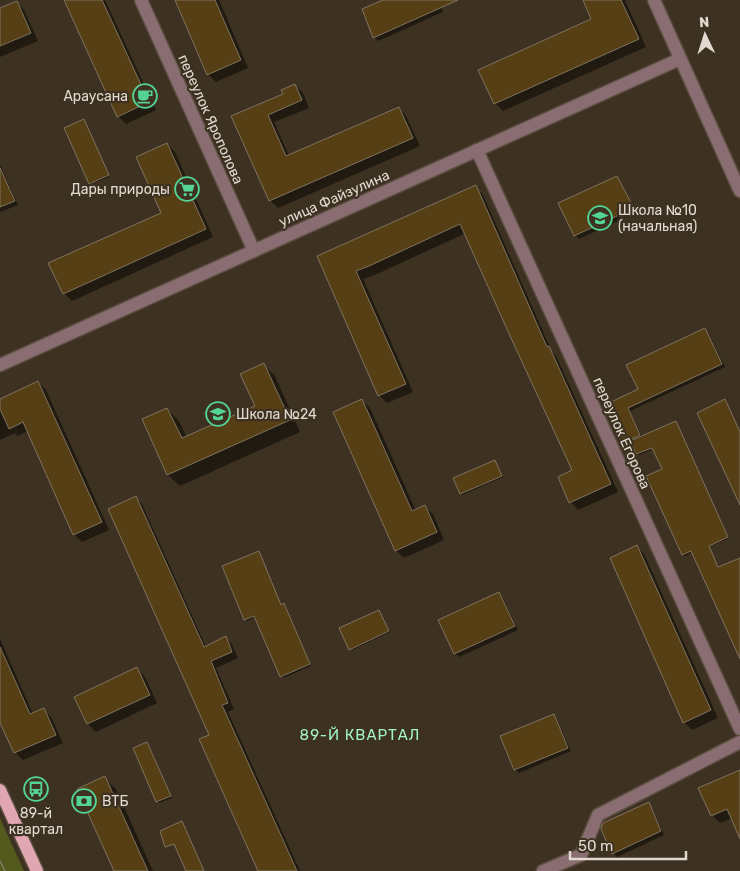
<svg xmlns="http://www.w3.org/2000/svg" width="740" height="871" viewBox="0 0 740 871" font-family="Rubik,sans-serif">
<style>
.green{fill:#545a1e}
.shadow{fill:#0007}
.building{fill:#563f15;stroke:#7f7360}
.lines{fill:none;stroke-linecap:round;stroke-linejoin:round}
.minor-casing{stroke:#5b4f40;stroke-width:15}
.major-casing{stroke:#5b4f40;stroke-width:15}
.minor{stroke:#8a6d73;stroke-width:12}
.major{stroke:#e0a6b2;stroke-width:12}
.tram{stroke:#9b9285;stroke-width:1}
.labels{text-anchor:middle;stroke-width:4.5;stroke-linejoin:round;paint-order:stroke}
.poi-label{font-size:14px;fill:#e2dad0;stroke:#3d3121;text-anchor:start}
.street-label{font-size:14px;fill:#e2dad0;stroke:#3d3121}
.neighbourhood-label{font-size:15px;letter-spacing:1px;fill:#a2f3c7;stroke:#3d3121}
</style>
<rect width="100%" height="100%" fill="#3d3121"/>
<polygon class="green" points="0,818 24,871 0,871"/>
<g class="shadow">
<polygon points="66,0 105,0 156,110 126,124 118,116"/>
<polygon points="176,0 219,0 248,68 216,82 208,74"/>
<polygon points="386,0 438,0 443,12 378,41 374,37"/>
<polygon points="584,0 625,0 646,47 503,111 495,103 593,20"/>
<polygon points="16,2 24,10 38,41 0,57 0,10"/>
<polygon points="295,85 303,93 309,108 274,122 289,156 399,108 406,116 420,146 278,208 270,200 232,116 284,94"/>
<polygon points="84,121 109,177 91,184 90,183"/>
<polygon points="167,144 175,152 213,237 72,301 64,293 162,214"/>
<polygon points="0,165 18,205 0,212"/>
<polygon points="617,177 620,181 637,212 579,239 575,235"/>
<polygon points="475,187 483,195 552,352 556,356 618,492 578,510 571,502 574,470 466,233 377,274 363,279 413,392 387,403 379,395 319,257"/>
<polygon points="705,330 708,333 725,367 630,411 642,437 677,424 729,538 709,547 718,568 740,559 740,656 693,552 685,556 683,555 648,477 663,470 654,449 639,455 633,443 627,446 623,443 607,406 640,390"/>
<polygon points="264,365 275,376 300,432 180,486 168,475 143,420 167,409 179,421 187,438 256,406"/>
<polygon points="38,382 46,390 109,530 82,542 74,534 28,431 18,436 15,433 0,440 0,400"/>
<polygon points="362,400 370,408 416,511 425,507 433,514 444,540 404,558 396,550"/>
<polygon points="496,463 503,477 462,495 461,493"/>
<polygon points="136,498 142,504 206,647 226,638 232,644 238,658 216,668 234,709 228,712 300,871 259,871 211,735"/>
<polygon points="636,546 644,554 718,718 692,730 684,722"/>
<polygon points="224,567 281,606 284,605 286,606 311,666 283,678 281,676 256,617 247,621 245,619"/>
<polygon points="499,594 503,598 518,630 459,657 455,653"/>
<polygon points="379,611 390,632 352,650 350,649"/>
<polygon points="0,639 33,714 43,709 51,717 63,743 23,760 15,752 0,720"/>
<polygon points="137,669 145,677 157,703 96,732 88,724 75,697"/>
<polygon points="554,715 557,719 571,751 519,773 515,769"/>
<polygon points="147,744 172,798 159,803 157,801"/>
<polygon points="740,772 740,836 732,818 720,823 712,815"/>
<polygon points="104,778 116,789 153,871 115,871"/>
<polygon points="648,804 652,808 664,835 617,857 613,853"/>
</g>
<g class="building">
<polygon points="64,0 102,0 149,102 117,117"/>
<polygon points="175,0 215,0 241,60 207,75"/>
<polygon points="383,0 458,0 373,38 362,9"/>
<polygon points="583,0 621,0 639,39 494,104 478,70 591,19"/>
<polygon points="17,1 31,33 0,46 0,8"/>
<polygon points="295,84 302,100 268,115 286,156 399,107 413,138 269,201 231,116 283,94 281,90"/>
<polygon points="84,119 109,175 89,184 64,128"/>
<polygon points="167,143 206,229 63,294 48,263 161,213 136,157"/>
<polygon points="0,168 15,201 0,207"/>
<polygon points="617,176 634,208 574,236 558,203"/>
<polygon points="476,185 547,347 549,346 611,484 569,503 558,477 572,470 511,338 460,224 369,266 356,271 406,384 378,396 317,256"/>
<polygon points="705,328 722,364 628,408 640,435 622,444 605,405 638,389 626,365"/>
<polygon points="264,363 290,420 167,475 142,419 167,408 182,438 255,406 240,374"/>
<polygon points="38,381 102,522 73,535 23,422 9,429 0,409 0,399"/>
<polygon points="362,399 412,511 425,505 437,532 395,551 333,412"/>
<polygon points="725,399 740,432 740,505 697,413"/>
<polygon points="676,421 728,537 709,546 718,567 740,558 740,659 691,551 682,555 646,476 662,469 652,448 636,454 630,441"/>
<polygon points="495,460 502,476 460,494 453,478"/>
<polygon points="136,496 204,647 226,636 232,652 211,661 228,703 222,705 297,871 258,871 199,739 209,735 108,509"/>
<polygon points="637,545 711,710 683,723 610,558"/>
<polygon points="259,551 281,605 284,603 310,664 280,677 254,616 244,620 222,566"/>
<polygon points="499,592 515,626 454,654 438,620"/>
<polygon points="379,610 389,631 349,650 339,628"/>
<polygon points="0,647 30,714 44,708 56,735 14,753 0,723"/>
<polygon points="137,667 150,695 87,724 74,697"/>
<polygon points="554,714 568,748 514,770 500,736"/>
<polygon points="147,742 171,796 156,802 133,748"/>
<polygon points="740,770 740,839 727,809 711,816 698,788"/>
<polygon points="105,776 148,871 114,871 77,789"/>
<polygon points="649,802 661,831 612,854 601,829 603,823"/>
<polygon points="182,821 204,871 186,871 174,844 165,847 160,831"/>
</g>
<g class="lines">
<g class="minor-casing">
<g id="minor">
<polyline points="141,0 254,251"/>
<polyline points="654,0 740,191"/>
<polyline points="477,150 740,729"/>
<polyline points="0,365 680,59"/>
<polyline points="543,871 581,855 598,815 740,742"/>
</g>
</g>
<g class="major-casing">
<polyline id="major" points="0,790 37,871"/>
</g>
<use href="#minor" class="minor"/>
<use href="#major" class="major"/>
<polyline class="tram" points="0,861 5,871"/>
</g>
<defs>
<g id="cafe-ring" transform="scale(1.25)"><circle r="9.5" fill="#3d3121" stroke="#53d396" stroke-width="1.5"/><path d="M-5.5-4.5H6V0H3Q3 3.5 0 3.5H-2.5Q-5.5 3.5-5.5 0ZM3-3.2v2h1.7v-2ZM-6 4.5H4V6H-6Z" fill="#53d396"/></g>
<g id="supermarket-ring" transform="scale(1.25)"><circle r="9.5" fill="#3d3121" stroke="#53d396" stroke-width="1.5"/><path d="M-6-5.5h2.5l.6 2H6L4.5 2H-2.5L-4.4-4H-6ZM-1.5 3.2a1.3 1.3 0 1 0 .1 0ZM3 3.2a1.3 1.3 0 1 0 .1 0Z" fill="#53d396"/></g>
<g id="school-ring" transform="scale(1.25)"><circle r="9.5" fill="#3d3121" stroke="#53d396" stroke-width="1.5"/><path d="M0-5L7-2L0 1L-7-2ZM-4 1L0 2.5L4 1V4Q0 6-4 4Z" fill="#53d396"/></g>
<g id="bus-ring" transform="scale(1.25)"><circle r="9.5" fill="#3d3121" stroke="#53d396" stroke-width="1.5"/><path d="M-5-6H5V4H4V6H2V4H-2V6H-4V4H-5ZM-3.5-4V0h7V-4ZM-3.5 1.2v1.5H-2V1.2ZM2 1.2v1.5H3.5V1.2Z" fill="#53d396"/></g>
<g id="bank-ring" transform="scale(1.25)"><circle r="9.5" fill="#3d3121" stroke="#53d396" stroke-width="1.5"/><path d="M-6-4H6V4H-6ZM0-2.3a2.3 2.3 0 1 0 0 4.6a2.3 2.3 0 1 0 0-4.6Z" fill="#53d396"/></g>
</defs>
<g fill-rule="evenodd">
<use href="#cafe-ring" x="145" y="96"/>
<use href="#supermarket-ring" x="187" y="189"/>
<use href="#school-ring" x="600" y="218"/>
<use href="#school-ring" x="218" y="414"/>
<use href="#bus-ring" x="36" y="789"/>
<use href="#bank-ring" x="84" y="801"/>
</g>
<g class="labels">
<g class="poi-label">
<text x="128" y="101" text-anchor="end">Араусана</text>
<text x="170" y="194" text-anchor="end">Дары природы</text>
<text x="618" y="215">Школа №10<tspan x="618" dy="16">(начальная)</tspan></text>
<text x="236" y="419">Школа №24</text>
<text x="102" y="806">ВТБ</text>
<text x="36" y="818" text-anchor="middle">89-й<tspan x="36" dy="16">квартал</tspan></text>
</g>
<g class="street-label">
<text transform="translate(211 119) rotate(66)" y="5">переулок Ярополова</text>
<text transform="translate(334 198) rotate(-24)" y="5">улица Файзулина</text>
<text transform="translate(622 433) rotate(66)" y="5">переулок Егорова</text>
</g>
<g class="neighbourhood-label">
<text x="360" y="740">89-Й КВАРТАЛ</text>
</g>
</g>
<g transform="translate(705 35) rotate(356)" stroke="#3d3121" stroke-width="4" paint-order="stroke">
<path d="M0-4L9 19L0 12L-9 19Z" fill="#e2dad0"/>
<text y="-8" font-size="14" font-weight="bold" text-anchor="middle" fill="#e2dad0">N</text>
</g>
<path d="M570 851v8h116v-8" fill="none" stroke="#e2dad0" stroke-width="2.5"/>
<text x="578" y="851" font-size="15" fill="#e2dad0" stroke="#3d3121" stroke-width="4" paint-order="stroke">50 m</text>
</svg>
